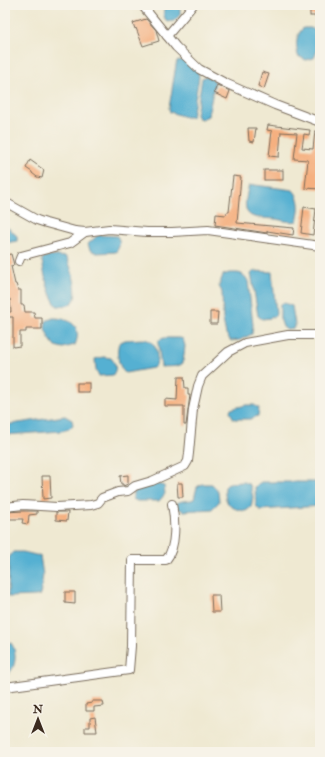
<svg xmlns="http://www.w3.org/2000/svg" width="325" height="757" viewBox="0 0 325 757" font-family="'IM FELL Double Pica',serif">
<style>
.water{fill:#54b0d2;stroke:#486d78}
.building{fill:#f5b080}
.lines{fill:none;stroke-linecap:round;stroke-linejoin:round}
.minor-casing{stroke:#7a6d5d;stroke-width:10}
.minor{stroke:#fff;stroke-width:8}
</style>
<rect width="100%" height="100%" fill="#f7f3e8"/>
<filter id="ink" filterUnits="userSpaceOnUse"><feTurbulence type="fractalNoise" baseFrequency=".025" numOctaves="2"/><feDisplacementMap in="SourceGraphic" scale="8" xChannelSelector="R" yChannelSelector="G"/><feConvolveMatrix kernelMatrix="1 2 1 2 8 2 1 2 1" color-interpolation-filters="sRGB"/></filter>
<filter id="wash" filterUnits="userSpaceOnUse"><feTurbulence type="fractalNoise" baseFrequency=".012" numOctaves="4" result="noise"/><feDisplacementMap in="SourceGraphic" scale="16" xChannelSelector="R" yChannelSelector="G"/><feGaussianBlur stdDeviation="0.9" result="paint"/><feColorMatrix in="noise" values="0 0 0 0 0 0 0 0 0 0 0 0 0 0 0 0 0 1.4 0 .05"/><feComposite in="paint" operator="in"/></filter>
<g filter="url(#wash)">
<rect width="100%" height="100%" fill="#efe9d2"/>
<g class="water">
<path d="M169,5L176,6L180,9V15L174,21L167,22C164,17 163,14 164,9Z"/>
<path d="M303,28H311L316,31C318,41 319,49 314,58L306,60L298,56C296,45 295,37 303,28Z"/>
<polygon points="184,60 198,69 199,77 192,117 185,117 170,112 169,108 176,65 177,61"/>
<polygon points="206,76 215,81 208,116 202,119 198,118 196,115 202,78"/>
<path d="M255,185L293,190C301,198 300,211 297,221C289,223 283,220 275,219C258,217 243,221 246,199C247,194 247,191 249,186Z"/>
<polygon points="5,225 17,236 17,241 5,243"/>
<path d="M98,235L117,236C121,242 120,246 116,252L97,253L90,250L88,244Z"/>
<path d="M57,256L66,257C71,265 81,297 72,303C68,306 62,306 57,306C48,294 44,274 42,260L44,257Z"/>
<polygon points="254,271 272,272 276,313 275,316 270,318 262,319 258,316 252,278 251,274"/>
<path d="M229,273C239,273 243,272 248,281L253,325L252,334L240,340L231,341L226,334L223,320L222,292L219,286L223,275Z"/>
<polygon points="284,303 292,306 295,325 293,329 287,330 283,327 280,318 280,304"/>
<path d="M53,318C70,318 83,326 75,345L63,348L55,346L49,338L45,328L46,321Z"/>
<path d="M164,338H180L183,339L185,346L183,363C178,368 168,366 161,367L158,343L159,340Z"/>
<path d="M143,339C156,340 159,354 156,365L153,368L125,373C118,367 116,351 119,343L125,340Z"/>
<path d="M103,357L111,358C116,364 117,368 113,375L99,376L96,370L95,359Z"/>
<polygon points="246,405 254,405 259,408 258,416 250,419 234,419 230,412 231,409"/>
<polygon points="65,416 72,420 73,425 69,429 61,431 5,435 5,425"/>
<path d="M244,482L250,485L253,497L251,507L246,511C230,509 224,504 225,487L229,483Z"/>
<polygon points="261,482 320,482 320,506 260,510 256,506 255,487"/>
<polygon points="157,484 164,486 165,494 159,501 137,501 133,499 133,494 137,488"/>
<path d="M202,484H212L218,491L219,502L212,509L184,511L177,508L176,504C182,499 188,502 194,499L197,487Z"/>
<polygon points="13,552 23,552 40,556 43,575 40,595 36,596 8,597 9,562 9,557"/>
<path d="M5,642L11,643C18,652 16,671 5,676Z"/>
</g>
<g id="blocks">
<g class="building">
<rect x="310" y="9" width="10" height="7"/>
<polygon points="146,19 156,30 159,41 143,46 136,28 135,29 133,23"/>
<polygon points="262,72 269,74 264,89 258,86"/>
<polygon points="217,85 230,91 227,99 214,93"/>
<polygon points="268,125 310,130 309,135 304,134 302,148 313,149 315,131 320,132 320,161 318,178 320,179 320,189 305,188 308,160 294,159 297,133 281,132 279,157 269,156 272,131 267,130"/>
<polygon points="248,128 256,128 254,142 249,141"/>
<polygon points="30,160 44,170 42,178 37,177 32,173 32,172 26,168"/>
<rect x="264" y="170" width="19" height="10"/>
<polygon points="233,176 241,177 237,223 294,228 293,235 267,231 267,233 215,225 216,214 226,215 227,212 229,212"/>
<polygon points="304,207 316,209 313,235 301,233"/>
<polygon points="11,254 14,265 11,266 15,284 16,284 18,290 21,290 21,305 24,305 25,312 34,312 35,318 42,318 42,329 26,329 26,332 20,332 20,346 13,347 13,317 5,317 5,312 11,312 10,299 5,299 5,255"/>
<polygon points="210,312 218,312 217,324 210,324"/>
<polygon points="178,377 184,377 185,388 188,388 188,395 190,395 186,425 184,425 184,406 165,406 165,399 177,400"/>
<rect x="77" y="383" width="12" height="9"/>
<polygon points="128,475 128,484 123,486 123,484 121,484 120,476"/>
<polygon points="42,476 50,476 51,498 43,499"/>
<polygon points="177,483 182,483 183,497 178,497"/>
<polygon points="23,511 37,511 37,514 29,515 28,524 22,523 23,519 5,519 5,512"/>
<polygon points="56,512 68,512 67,521 56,520"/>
<polygon points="65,592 75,592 75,604 65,603"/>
<polygon points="211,595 219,595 220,612 212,612"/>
<polygon points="92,701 103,701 104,706 94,707 94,711 86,711 86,704 92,703"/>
<polygon points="95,717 97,732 85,732 85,727 90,727 90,718"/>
</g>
</g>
</g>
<g filter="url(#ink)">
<use href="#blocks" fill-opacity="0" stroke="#7a6d5d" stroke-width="1"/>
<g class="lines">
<g class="minor-casing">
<g id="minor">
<polyline points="142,5 176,47 199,69 225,83 275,105 320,122"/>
<polyline points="167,36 193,5"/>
<polyline points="5,202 37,220 46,223 75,231 85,232 109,229 147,232 172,232 208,230 320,246"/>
<polyline points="19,261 21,256 70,243 85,232"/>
<polyline points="5,507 23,505 57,507 91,505 98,503 102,498 118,492 128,491 135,486 152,481 185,466 188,461 189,453 193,409 198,386 202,376 228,352 245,343 288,335 316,335 320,333"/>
<path d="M5,687L129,670L131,646L132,560H166C177,547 175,519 172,504"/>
</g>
</g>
<use href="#minor" class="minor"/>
</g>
</g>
<rect width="325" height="757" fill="none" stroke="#f7f3e8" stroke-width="20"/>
<g transform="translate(38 719)" stroke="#f7f3e8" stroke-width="3" paint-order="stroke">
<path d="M0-3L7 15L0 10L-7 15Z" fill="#3b2a1e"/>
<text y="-6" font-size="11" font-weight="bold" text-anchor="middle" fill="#3b2a1e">N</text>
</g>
</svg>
